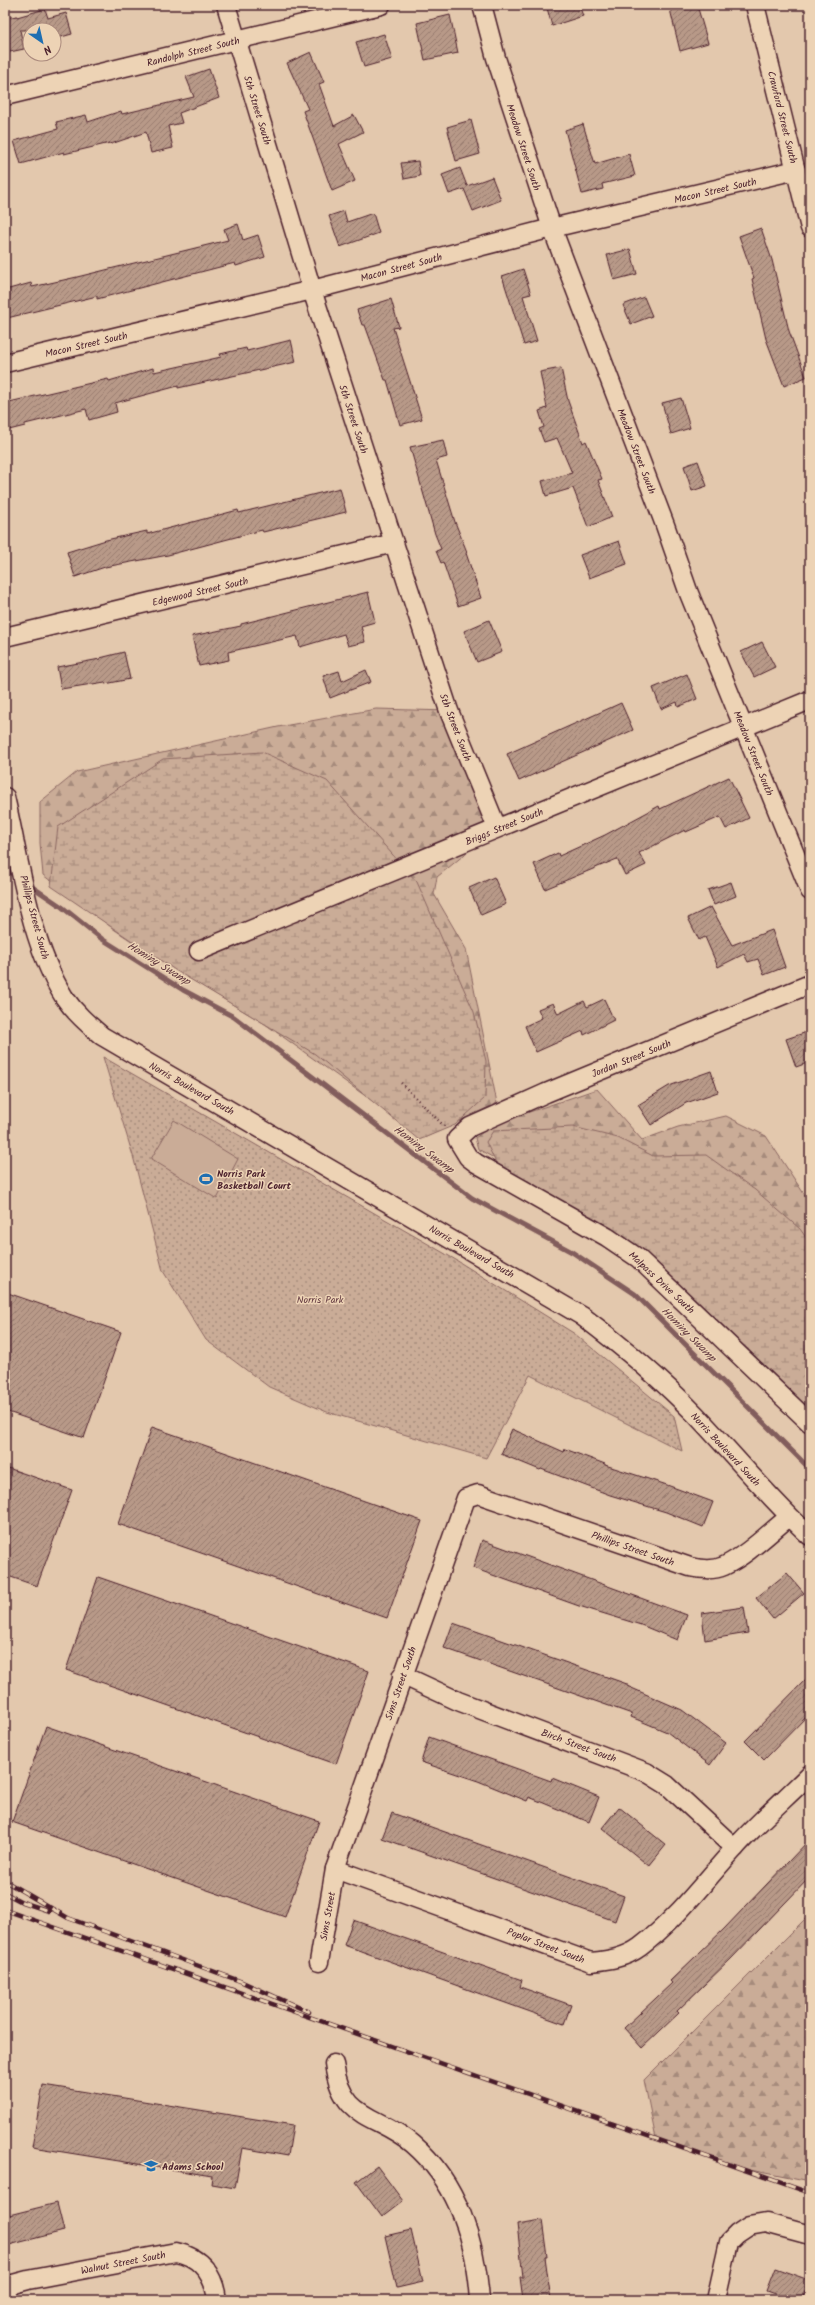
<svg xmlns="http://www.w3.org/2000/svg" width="815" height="2305" viewBox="0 0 815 2305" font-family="Kalam,sans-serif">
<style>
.forest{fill:url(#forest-firs);stroke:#8a6661}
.wetland{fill:url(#wetland-marsh);stroke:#8a6661}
.park{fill:url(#park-dots);stroke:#8a6661}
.pitch{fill:#caac97;stroke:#8a6661}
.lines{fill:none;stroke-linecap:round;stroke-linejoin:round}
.stream{stroke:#825d5b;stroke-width:5}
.building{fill:url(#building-hatch);stroke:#4a1f2b}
.street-casing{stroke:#4a1f2b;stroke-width:21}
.path{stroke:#4a1f2b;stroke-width:2.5;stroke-dasharray:1 3;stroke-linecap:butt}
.street{stroke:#edd3b5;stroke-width:18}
.rail-casing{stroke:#4a1f2b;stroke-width:4.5}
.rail{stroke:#edd3b5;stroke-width:3;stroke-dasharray:9;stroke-linecap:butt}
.labels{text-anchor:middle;stroke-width:3;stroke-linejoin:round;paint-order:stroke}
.street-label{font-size:10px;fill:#4a1f2b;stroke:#edd3b5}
.poi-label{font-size:10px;font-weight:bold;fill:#4a1f2b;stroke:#edd3b5;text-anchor:start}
.park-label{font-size:10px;fill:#643b41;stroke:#edd3b5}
.water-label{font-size:11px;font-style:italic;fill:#62393f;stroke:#edd3b5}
</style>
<defs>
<pattern id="forest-firs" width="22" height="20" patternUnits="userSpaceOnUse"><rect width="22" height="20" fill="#caac97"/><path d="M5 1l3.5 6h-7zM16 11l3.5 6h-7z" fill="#a68b7b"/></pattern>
<pattern id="wetland-marsh" width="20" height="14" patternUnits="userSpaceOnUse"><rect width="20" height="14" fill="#caac97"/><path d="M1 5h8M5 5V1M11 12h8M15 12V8" fill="none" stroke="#a68b7b"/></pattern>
<pattern id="park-dots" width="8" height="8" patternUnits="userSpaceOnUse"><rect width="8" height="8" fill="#caac97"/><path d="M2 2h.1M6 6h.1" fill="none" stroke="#a68b7b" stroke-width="1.8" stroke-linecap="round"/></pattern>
<pattern id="building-hatch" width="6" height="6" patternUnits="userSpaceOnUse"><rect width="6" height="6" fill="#b89988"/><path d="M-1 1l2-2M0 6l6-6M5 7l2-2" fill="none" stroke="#987c6f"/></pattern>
</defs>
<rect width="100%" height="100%" fill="#e3c8ad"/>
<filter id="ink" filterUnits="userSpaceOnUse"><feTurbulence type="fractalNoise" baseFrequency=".025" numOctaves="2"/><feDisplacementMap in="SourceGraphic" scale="8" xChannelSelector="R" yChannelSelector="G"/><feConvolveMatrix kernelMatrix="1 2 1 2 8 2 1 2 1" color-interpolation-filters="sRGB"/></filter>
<g filter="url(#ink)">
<g class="forest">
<polygon points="376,709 449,711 497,828 437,877 434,894 466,949 497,1103 424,1138 265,1024 166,964 115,930 43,875 40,843 40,802 77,772 278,727"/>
<polygon points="597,1089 642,1140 678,1127 726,1116 766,1136 810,1203 810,1407 554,1192 478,1149 475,1138 494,1124"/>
<polygon points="810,1914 810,2182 735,2167 656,2139 644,2080"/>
</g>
<g class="wetland">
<polygon points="262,752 327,781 417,882 474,1012 486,1061 485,1098 455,1125 419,1140 315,1054 175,970 51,886 58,827 163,759"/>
<polygon points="573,1127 618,1138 653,1156 706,1155 755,1190 800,1229 810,1243 810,1424 631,1253 497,1165 486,1142 493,1131"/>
</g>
<polygon class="park" points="103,1057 456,1260 575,1334 674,1416 682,1451 530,1375 486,1458 327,1412 269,1387 206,1340 163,1271 133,1156"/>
<polygon class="pitch" points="174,1120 238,1159 217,1199 151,1159"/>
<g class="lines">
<g class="stream">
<polyline points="5,869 17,877"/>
<polyline points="28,884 62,907 102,939 183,990 234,1017 472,1198 572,1252 635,1294 810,1469"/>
</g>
</g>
<g class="building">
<polygon points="557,5 579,5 583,16 552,26 547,8"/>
<polygon points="669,5 697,5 708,43 680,51"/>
<polygon points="45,9 48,18 66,13 72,34 54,39 54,30 20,30 24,49 5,53 5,18 17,16 17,17"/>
<polygon points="450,15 458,53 425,60 417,23"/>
<polygon points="384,34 392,59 364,67 356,42"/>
<polygon points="311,52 324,82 319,84 334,126 354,115 363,132 339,144 355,181 332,191 303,111 308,109 287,63"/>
<polygon points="209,69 219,98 179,113 182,123 168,126 173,148 151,153 146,132 111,144 110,143 64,154 64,152 21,164 14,141 58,129 56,122 86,115 88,122 121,111 122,114 194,97 186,77"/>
<polygon points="471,120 480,154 456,161 447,127"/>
<polygon points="583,124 595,164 629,154 635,176 602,184 603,189 582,194 565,130"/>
<polygon points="418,161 420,176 404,179 401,163"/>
<polygon points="460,168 467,186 492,177 501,200 473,211 464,189 449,194 442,175"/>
<polygon points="344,211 347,222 373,213 379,233 340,247 329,216"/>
<polygon points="238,224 243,240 258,235 265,257 236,266 235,263 97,299 97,296 7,318 5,290 31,283 32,287 77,277 228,240 224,229"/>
<polygon points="761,228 772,260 789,331 806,377 784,386 766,339 752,279 754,278 739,236"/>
<polygon points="630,249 637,274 614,280 607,255"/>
<polygon points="523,269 531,294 523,296 537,341 524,345 502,276"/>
<polygon points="644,297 652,316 631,324 623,305"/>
<polygon points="391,299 399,327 393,328 422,419 400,425 387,380 385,380 365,325 362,325 357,310"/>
<polygon points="291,340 296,362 178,388 178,386 115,403 117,412 89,420 86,409 25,424 25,426 5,431 5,403 108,379 109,381 153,368 154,372 221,357 220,354 246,348 247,351"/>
<polygon points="561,368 568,401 583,443 586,441 602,479 598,480 612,517 588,527 573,488 546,496 542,481 572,473 557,438 544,442 539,429 544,427 539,411 547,408 540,372"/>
<polygon points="681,398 690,428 671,434 662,403"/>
<polygon points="443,440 447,457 436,460 455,522 467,552 466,553 481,598 458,606 443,562 441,563 436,551 441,549 435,534 410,447"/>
<polygon points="698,461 707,486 692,491 684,466"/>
<polygon points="340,488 346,512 263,532 262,530 168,555 105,567 75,577 67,552 106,540 147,531 147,534 238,510 239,513"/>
<polygon points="619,541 627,564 589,578 580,555"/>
<polygon points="368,592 375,622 361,626 365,642 348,646 344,634 300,647 297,636 228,652 229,660 199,666 192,636 241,626 241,624"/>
<polygon points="489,620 502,652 477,662 464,631"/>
<polygon points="762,642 775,667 754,677 741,652"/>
<polygon points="124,652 130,679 105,684 105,682 61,689 57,667 100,659 100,658"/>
<polygon points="366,670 371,682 330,698 323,676 339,671 342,681"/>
<polygon points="687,674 697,699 678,707 677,702 661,709 653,688"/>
<polygon points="621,703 633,730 519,781 507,754"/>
<polygon points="729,777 749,818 726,829 720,817 686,832 685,830 639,853 646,865 625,875 617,859 545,889 534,864 558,853 559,856 605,835 659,806 660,809"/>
<polygon points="494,877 506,904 481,915 469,888"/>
<polygon points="731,882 736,896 714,905 708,890"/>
<polygon points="711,907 732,945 772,930 785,967 764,975 758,959 748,962 744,954 718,967 705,937 699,940 688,918"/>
<polygon points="604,999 614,1020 584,1035 583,1031 536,1052 525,1026 542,1018 538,1009 553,1003 558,1014 584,1001 587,1007"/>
<polygon points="810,1031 810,1062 796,1067 786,1039"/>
<polygon points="711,1071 718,1092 686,1103 651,1125 638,1105 669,1086"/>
<polygon points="5,1292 121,1332 84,1438 5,1411"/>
<polygon points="152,1427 422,1521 387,1618 118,1524"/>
<polygon points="512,1429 564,1452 565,1449 605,1464 605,1465 667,1485 713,1502 703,1527 666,1512 610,1495 541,1469 540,1470 501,1454"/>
<polygon points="5,1467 72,1490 37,1586 5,1575"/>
<polygon points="482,1540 687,1615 677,1640 641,1625 579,1606 473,1568"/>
<polygon points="787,1573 804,1593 773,1619 756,1598"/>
<polygon points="98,1577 369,1671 336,1764 66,1670"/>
<polygon points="744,1607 748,1633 705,1640 702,1613"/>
<polygon points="453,1623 627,1684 627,1686 682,1710 726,1743 710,1765 667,1732 631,1717 632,1714 444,1648"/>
<polygon points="810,1675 810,1713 764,1760 745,1741"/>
<polygon points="46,1726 319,1821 285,1917 12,1822"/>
<polygon points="429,1737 551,1781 552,1778 599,1797 589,1822 529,1797 527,1801 478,1781 421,1762"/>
<polygon points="619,1807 666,1845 649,1866 602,1828"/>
<polygon points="392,1813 624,1896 615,1921 382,1838"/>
<polygon points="810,1839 810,1877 731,1959 677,2011 679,2013 642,2048 624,2028 672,1983 670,1981 724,1929"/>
<polygon points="353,1920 522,1980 520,1987 571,2005 564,2024 344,1945"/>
<polygon points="43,2085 293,2125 288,2156 242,2148 235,2188 211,2184 212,2176 32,2147"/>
<polygon points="377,2166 403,2201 382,2217 356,2182"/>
<polygon points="57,2203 64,2231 5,2246 5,2216"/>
<polygon points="542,2220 547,2257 545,2257 551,2300 523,2300 520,2277 523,2277 517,2224"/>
<polygon points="411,2230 423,2282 397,2288 385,2236"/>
<polygon points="775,2268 809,2280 802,2300 792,2300 766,2291"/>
</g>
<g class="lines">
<g class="street-casing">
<g id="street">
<polyline points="226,5 312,290 394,543 449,711 497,828"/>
<polyline points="482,5 496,58 552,228 665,525 688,591 810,891"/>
<polyline points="755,5 810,228"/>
<polyline points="5,96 381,5"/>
<polyline points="5,363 312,290 552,228 796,170"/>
<polyline points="5,637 394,543"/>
<path d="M5,797C20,861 29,941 64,997C75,1013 88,1024 102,1036L582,1316C622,1346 661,1379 696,1415C734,1455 769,1498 810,1536"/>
<polyline points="199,951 810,700"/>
<polyline points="810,984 546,1093 470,1127 457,1139 468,1157 476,1163 607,1237 638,1258 810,1423"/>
<polyline points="402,1675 458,1701 646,1772 667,1785 735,1848"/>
<path d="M335,1869L591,1962C609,1960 625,1958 640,1947C676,1920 704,1882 734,1849C758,1822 785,1799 810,1774"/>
<path d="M319,1962L335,1869L466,1498L478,1494L690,1567C701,1569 713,1571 724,1566C747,1555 769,1533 789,1517"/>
<path d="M334,2064C342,2122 377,2113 413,2144C458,2183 476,2242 480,2300"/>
<path d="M5,2292L13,2284L28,2280L176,2252C201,2257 214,2275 217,2300"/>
<polyline points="716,2300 729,2242 737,2234 749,2226 766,2223 810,2235"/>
</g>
</g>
<polyline class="path" points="401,1083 446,1128"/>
<use href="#street" class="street"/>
<g class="rail-casing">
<g id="rail">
<polyline points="5,1881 68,1918 240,1981 309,2012"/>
<polyline points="5,1893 22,1902 49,1911"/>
<polyline points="5,1910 810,2193"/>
</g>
</g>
<use href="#rail" class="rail"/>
</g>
</g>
<defs>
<g id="stadium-bare" transform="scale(1.08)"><path d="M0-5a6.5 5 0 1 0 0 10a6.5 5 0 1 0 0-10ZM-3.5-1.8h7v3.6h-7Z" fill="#1f6fb2" stroke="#edd3b5" stroke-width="2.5" paint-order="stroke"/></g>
<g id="school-bare" transform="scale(1.08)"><path d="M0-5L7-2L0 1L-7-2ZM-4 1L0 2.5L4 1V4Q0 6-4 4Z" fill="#1f6fb2" stroke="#edd3b5" stroke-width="2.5" paint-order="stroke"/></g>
</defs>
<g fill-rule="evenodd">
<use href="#stadium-bare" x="206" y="1179"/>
<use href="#school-bare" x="151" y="2166"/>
</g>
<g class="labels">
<g class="street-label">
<text transform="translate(193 51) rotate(-14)" y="4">Randolph Street South</text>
<text transform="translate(258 110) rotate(73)" y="4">5th Street South</text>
<text transform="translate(783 117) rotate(76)" y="4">Crawford Street South</text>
<text transform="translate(524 147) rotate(72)" y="4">Meadow Street South</text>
<text transform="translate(715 190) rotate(-13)" y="4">Macon Street South</text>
<text transform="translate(401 267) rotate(-15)" y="4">Macon Street South</text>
<text transform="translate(86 344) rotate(-13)" y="4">Macon Street South</text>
<text transform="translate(354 419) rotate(72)" y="4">5th Street South</text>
<text transform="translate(637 451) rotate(69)" y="4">Meadow Street South</text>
<text transform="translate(200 591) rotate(-13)" y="4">Edgewood Street South</text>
<text transform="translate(456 727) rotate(69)" y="4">5th Street South</text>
<text transform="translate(754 753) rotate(68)" y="4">Meadow Street South</text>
<text transform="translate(504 826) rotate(-22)" y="4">Briggs Street South</text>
<text transform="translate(35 917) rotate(75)" y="4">Phillips Street South</text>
<text transform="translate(631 1058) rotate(-22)" y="4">Jordan Street South</text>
<text transform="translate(192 1088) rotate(30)" y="4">Norris Boulevard South</text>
<text transform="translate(472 1251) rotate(30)" y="4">Norris Boulevard South</text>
<text transform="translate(662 1282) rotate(43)" y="4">Malpass Drive South</text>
<text transform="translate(726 1449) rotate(47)" y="4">Norris Boulevard South</text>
<text transform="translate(633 1548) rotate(19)" y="4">Phillips Street South</text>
<text transform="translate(400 1683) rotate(-71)" y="4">Sims Street South</text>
<text transform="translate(579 1745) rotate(20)" y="4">Birch Street South</text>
<text transform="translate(327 1916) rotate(-80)" y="4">Sims Street</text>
<text transform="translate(546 1945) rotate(21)" y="4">Poplar Street South</text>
<text transform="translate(123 2262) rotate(-11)" y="4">Walnut Street South</text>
</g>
<g class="poi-label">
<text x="217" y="1177">Norris Park<tspan x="217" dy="12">Basketball Court</tspan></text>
<text x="162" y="2170">Adams School</text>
</g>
<g class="park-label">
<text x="320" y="1303">Norris Park</text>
</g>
<g class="water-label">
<text transform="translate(159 963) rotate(32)" y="4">Hominy Swamp</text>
<text transform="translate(424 1149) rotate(37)" y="4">Hominy Swamp</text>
<text transform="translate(689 1334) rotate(45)" y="4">Hominy Swamp</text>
</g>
</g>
<rect width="815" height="2305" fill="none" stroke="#edd3b5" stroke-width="20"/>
<rect x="10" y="10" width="795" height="2285" fill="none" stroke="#4a1f2b" stroke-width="1.5" filter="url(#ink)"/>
<g transform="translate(42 42) rotate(146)"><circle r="19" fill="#edd3b5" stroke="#ac8b7e"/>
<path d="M0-3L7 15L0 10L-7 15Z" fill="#1f6fb2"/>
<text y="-6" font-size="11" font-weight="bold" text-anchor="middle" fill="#4a1f2b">N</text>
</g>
</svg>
